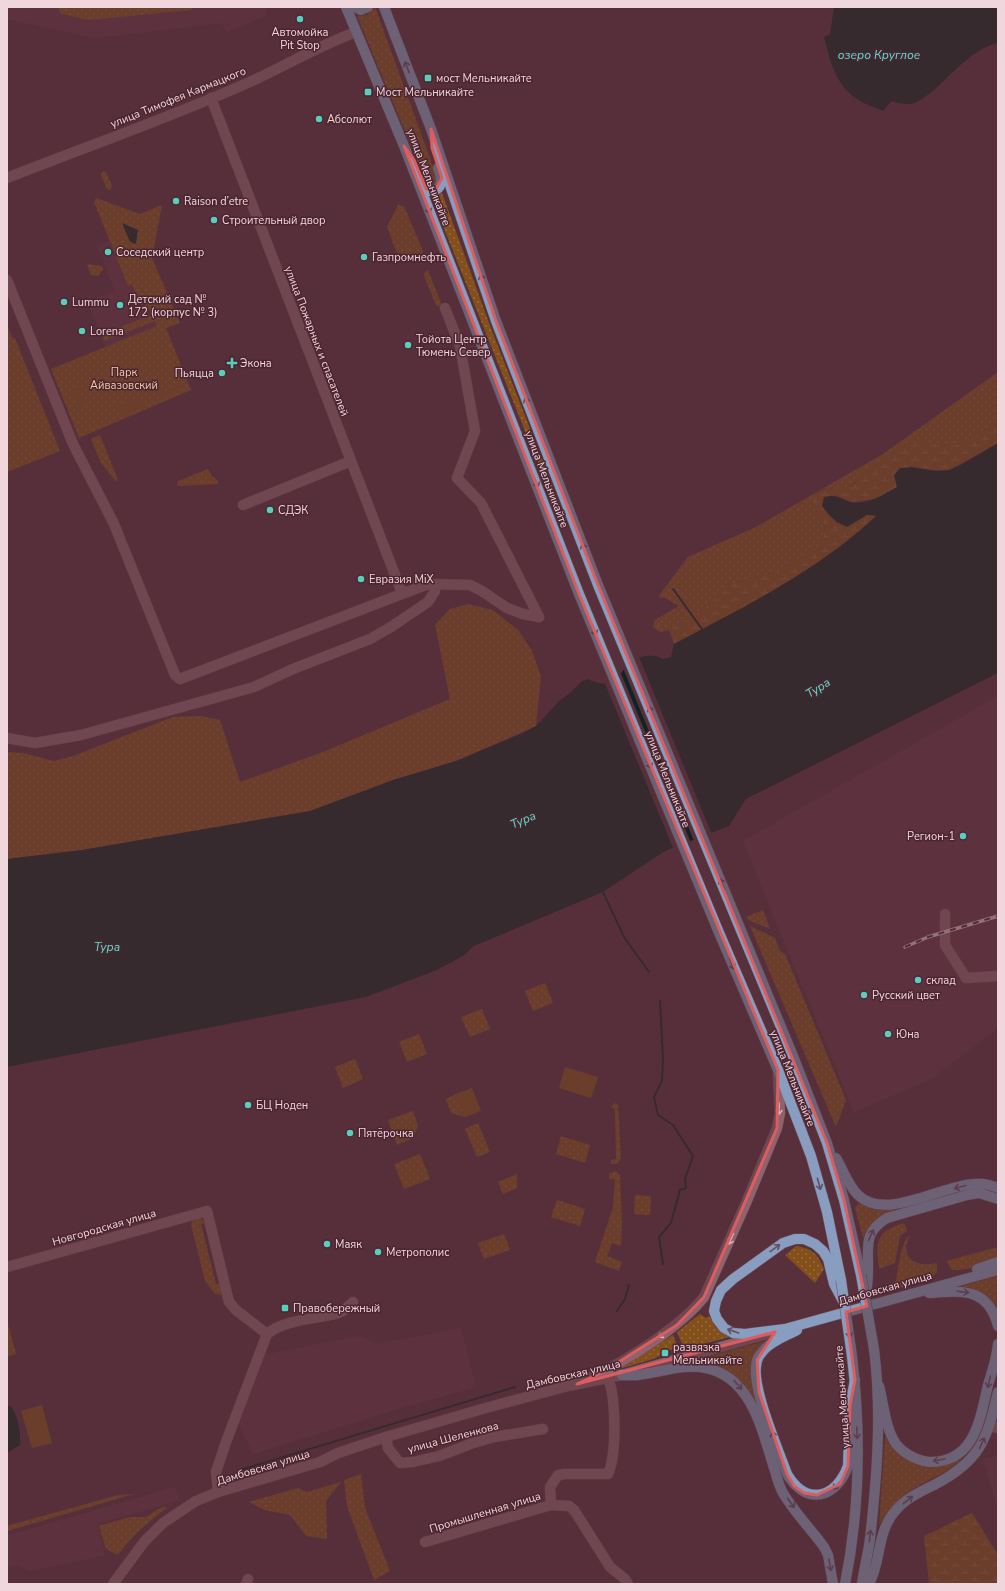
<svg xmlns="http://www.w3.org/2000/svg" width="1005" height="1591" viewBox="0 0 1005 1591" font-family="'Nunito Sans',sans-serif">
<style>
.built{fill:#653644}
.grass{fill:url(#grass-dots)}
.wetland{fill:url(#wetland-marsh)}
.pitch{fill:#83501c}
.water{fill:#112421}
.pier{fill:#57303b}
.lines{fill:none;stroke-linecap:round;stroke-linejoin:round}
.stream{stroke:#112421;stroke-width:2}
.minor-casing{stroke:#71505a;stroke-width:11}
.major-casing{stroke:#71505a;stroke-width:11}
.minor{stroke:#8f636e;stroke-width:10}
.major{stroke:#889dbf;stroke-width:10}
.rail-casing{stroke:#dbc0c6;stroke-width:3.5}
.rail{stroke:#4c2531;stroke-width:2;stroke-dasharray:6;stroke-linecap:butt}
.major-bridge-casing{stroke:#71505a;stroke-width:11;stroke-linecap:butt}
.major-bridge{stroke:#889dbf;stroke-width:10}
.oneway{stroke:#614f63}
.oneway2{stroke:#d3b4bc}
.marked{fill:none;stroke:#de5c5e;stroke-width:3;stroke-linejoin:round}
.poi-dot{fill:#5acebd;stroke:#4c2531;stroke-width:1.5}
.labels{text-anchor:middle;stroke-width:3;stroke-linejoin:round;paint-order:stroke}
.poi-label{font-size:11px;fill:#f0d7dd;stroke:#4c2531;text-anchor:start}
.street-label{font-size:11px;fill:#f0d7dd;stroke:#4c2531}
.park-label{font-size:11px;fill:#f2caa8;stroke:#4c2531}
.water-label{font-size:12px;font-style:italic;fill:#50e2ce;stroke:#4c2531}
</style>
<defs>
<pattern id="grass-dots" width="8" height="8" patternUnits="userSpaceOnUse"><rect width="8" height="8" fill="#83501c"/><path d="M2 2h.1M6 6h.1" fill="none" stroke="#95683d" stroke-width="1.8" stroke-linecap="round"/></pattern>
<pattern id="wetland-marsh" width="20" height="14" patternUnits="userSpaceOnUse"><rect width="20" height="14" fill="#83501c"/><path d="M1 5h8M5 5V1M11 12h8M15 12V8" fill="none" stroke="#95683d"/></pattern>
</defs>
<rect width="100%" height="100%" fill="#57303b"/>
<g class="built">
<polygon points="7,7 267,7 265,16 226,32 222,23 95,38 7,19"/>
<polygon points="109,241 128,286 132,284 139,302 149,308 157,326 106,347 88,301 115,291 97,246"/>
<polygon points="998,696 998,1028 931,1079 854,1112 743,841"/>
<polygon points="461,1328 476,1387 394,1410 253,1454 238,1422 263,1355 359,1336 377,1344"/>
<polygon points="998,1455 998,1510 983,1459"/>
<polygon points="175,1487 179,1500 97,1524 105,1555 31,1571 15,1565 7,1567 7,1536"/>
</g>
<g class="grass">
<polygon points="59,7 195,7 191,10 89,20 62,14 59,12"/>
<polygon points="375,7 438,180 433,185 427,184 357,16 367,15"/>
<polygon points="103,171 106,172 112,186 110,190 107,189 101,175"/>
<polygon points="442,193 489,323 563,514 559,516 431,196 437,196"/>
<polygon points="96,198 140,214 162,205 152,258 180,323 166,328 191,390 79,438 51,369 157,326 155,321 104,341 102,334 152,315 149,308 139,302 132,284 128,286 94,202"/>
<polygon points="398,205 404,206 423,251 421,255 398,253 396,251 387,227"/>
<polygon points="87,264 102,266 103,269 98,276 91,275"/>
<polygon points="428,270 441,303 439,307 436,305 424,276 425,272"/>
<polygon points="7,325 13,339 15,338 60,451 7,472"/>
<polygon points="998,372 998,423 953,446 942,445 881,458 859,471 856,482 845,488 824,489 814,494 814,508 822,520 825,530 823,539 818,548 782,570 731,584 703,610 669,630 660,632 653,627 655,620 679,606 665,598 658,597 688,557 756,527 883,454"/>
<polygon points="100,435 118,480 115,481 100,461 91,439"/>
<polygon points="208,469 211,475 218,481 218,484 177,486 178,481"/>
<polygon points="468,604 493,610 519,631 532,651 541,676 536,726 456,761 393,780 310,811 82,850 7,859 7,752 23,753 54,761 73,756 173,717 200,716 220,720 240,782 323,752 450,699 435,625 450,609"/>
<polygon points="763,910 770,929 748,920 746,917"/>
<polygon points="750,926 775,938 780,951 785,954 846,1100 836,1127"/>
<polygon points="545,983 553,1003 533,1011 525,991"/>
<polygon points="482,1009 490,1029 470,1037 461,1017"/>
<polygon points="419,1034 427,1054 407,1062 399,1042"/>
<polygon points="355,1059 363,1079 343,1088 335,1067"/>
<polygon points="456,1094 465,1117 451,1113 446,1099"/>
<polygon points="615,1103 618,1105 621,1158 617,1164 611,1164 611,1160 616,1159 615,1109 611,1107"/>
<polygon points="413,1111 418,1126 413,1138 397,1145 388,1120"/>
<polygon points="478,1123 490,1152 477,1157 465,1129"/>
<polygon points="561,1136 590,1145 585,1163 556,1154"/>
<polygon points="420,1154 430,1179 404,1189 394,1164"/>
<polygon points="615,1171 620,1175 622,1223 621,1246 612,1243 607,1256 622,1262 619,1271 595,1262 613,1207 615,1179 610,1179 609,1174"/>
<polygon points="517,1174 517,1188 503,1194 498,1182"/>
<polygon points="635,1195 651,1196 650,1215 634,1214"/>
<polygon points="557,1200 585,1209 580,1226 551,1217"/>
<path d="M859,1203L875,1210L895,1209V1211C880,1217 870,1223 863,1238L855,1208Z"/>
<polygon points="201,1218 205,1223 201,1224 216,1284 220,1284 223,1295 215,1294 205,1281 191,1225 193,1219"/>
<path d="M904,1223L907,1231L900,1236L895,1263L879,1269C876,1241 875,1232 904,1223Z"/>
<polygon points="504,1234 510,1250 484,1259 478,1243"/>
<path d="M910,1235C898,1257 916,1268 937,1263V1272L929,1280L885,1292L884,1286L896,1281C898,1270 901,1240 910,1235Z"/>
<path d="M796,1246C813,1249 817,1253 824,1269L815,1283L785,1255Z"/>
<path d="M998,1247V1257C984,1265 968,1271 952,1270L946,1261Z"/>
<path d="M998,1276V1312C991,1296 977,1289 961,1286Z"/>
<path d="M700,1314L706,1318L709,1316C715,1326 719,1333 730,1337L699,1345L683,1346L677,1332Z"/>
<polygon points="7,1320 16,1354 7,1356"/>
<polygon points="673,1335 678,1348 662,1352 662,1355 650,1360 619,1369"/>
<path d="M765,1341L757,1352L759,1411C745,1378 731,1369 697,1360Z"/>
<path d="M885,1437C906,1468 928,1471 962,1459C943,1477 919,1482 901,1498C892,1506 885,1515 879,1525Z"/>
<polygon points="361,1474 365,1508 390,1571 374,1580 347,1506 344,1480"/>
<polygon points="341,1482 326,1501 327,1539 306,1536 290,1515 265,1510 249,1502 298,1488 307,1492"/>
<polygon points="134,1494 7,1531 7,1526 118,1495"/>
<path d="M162,1507H168C148,1522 132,1535 118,1555L106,1549L99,1526L130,1517H146Z"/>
</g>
<g class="wetland">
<path d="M998,423V443L949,470H932L910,466L897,487L876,499L852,502L834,495L835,522L847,526L867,515H877C818,571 744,607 674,644L669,630L703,610L731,584L782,570L819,546L823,539L825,530L822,520L814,508V494C830,485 839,491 856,483L858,471L901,445L917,441L953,446Z"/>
<polygon points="972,1513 998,1555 998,1584 929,1584 924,1536"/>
</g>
<g class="pitch">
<path d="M178,382L180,387C175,395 164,403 156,393L170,391Z"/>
<polygon points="78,386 86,407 79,410 70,389"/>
<polygon points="140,397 144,407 121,416 117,405"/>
<polygon points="565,1067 598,1077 591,1098 559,1088"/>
<polygon points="472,1088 481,1111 465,1117 456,1094"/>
<polygon points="42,1405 52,1443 32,1448 21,1411"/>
</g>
<g class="water">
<path d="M834,7H998V43C965,51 947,84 919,101C912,106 900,104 892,101L883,111C874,107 864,104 857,99C835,85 830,60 824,37L830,34Z"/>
<polygon points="122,223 138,230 136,244 130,242"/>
<path d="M998,443V673L746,799L729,826L665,851L603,892L474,946L463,956L437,970L366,997L7,1067V859L82,850L310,811L393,780L456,761L523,733L536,726L560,700L570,693L582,681L588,679C598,685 611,685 619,676C622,673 624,668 627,666C637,656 651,652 663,659L671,657L674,644C744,607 818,571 876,516L867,515L847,527C834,521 830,517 822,506L824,497C837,494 838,498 850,502C865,506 885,494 897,487L894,475L900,468C916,465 933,474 949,470C960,467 986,450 998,443Z"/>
<path d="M7,1406H10C18,1413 21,1434 20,1445L7,1453Z"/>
</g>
<g class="pier">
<polygon points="639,657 712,835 694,841 623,668 626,664"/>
<polygon points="620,671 691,843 674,850 604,681 610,680"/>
</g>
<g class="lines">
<g class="stream">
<polyline points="673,589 702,629"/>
<polyline points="603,892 624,937 649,972"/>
<polyline points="660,1001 663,1059 662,1081 654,1097 658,1115 673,1125 693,1156 685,1179 686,1188 680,1190 671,1223 659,1237 663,1264"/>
<polyline points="617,1311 625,1299 629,1285"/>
<polyline points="243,1469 515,1387"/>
</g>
<g class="minor-casing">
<g id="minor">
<polyline points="211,98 402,593"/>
<path d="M7,178C88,146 172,117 252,81C287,65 320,45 356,32"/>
<polyline points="7,280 73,444 114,524 175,675 180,679 428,584 470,585 482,591 507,608 523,614 539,617"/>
<polyline points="445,308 460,346 475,431 457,478 481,503 539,617"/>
<polyline points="243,505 351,461"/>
<polyline points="7,738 35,743 81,735 254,687 293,669 370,639 391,627 428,602 435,591 433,584"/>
<polyline points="945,914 945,945 966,978 998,976"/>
<polyline points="7,1267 207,1211 229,1302 236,1310 267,1334"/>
<path d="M593,1376C627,1361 681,1326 704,1297L746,1203L777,1128L780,1113L778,1074"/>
<polyline points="989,1426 998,1428"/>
<polyline points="386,1437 388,1448 400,1463 413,1462 439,1456 473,1443 494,1437 543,1429"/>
<path d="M218,1492L216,1472L226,1442L267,1334C284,1320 313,1319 335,1314L343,1311L353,1302"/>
<polyline points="551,1505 569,1506 574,1510 610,1567 625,1579 628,1584"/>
<path d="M425,1542L551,1505L550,1487L558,1475L565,1474H608C617,1454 616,1398 608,1378"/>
<polyline points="113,1584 144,1542 163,1523 196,1501 218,1492 320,1462 338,1453 386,1437 482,1409 568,1386 622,1375 767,1334"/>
<polyline points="246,1584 248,1579"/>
</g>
</g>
<g class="major-casing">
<g id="major">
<polyline points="346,7 404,146 579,594 717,928 778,1070 811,1156 827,1212 841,1280"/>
<polyline points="355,7 361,10 368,7"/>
<polyline points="384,7 431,129 496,321 598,585 793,1056 827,1143 844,1200 861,1275"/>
<path d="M421,180L426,189L430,191C444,190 442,178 438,168"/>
<path d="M836,1158C844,1171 847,1184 858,1195C885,1222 942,1185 974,1184C982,1183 991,1185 998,1188"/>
<polyline points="977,1269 998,1262"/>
<path d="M929,1293C962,1291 988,1287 998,1326"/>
<path d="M866,1294C867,1287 868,1280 868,1272C869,1248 862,1233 887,1218L967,1195L979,1193L998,1199"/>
<polyline points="844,1303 834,1284 828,1259 823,1251 815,1244 804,1239 795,1239 783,1243 733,1279 721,1290 716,1301 714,1311 717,1319 724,1328 733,1333 745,1334 785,1329 998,1270"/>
<path d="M797,1330C786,1336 771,1341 763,1351C759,1355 756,1361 756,1367C753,1391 778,1449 787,1474C806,1506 836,1499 848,1466L850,1405L855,1380"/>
<path d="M622,1375C651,1378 678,1362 706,1368C753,1378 762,1432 775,1471C777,1478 779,1486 783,1493C794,1512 811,1529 824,1547L828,1555L833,1584"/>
<path d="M879,1386C884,1405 885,1428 896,1444C904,1454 918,1461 930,1462C975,1462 980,1419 988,1385C992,1372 997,1357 998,1344"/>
<path d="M845,1584C860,1509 861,1432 852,1356"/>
<path d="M862,1584C864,1569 868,1554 870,1539C877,1476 882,1413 874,1349"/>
<path d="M869,1584C882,1560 876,1532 896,1510C906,1498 922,1491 936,1484C981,1460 987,1439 998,1392"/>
</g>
</g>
<use href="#minor" class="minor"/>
<use href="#major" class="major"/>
<g class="rail-casing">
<polyline id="rail" points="905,947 928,937 998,916"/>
</g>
<use href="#rail" class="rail"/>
<g class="major-bridge-casing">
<g id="major-bridge">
<polyline points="861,1275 874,1349"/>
<polyline points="841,1280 852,1356"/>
</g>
</g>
<use href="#major-bridge" class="major-bridge"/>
</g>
<defs><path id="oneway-shaft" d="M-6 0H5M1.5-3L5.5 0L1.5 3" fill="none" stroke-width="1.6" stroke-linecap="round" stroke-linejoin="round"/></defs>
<g class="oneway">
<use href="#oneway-shaft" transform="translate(407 67) rotate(-111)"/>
<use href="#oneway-shaft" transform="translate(428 208) rotate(69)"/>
<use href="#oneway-shaft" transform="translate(482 280) rotate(-108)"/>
<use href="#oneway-shaft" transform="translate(527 403) rotate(-111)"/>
<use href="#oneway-shaft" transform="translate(536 482) rotate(68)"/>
<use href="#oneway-shaft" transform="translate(584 549) rotate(-111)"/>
<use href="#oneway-shaft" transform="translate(594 630) rotate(68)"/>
<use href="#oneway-shaft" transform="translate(651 712) rotate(-112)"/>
<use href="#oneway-shaft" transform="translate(649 763) rotate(68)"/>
<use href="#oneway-shaft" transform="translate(722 884) rotate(-112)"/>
<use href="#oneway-shaft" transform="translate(732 964) rotate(67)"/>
<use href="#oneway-shaft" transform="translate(819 1184) rotate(74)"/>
<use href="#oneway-shaft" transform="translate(960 1187) rotate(166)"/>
<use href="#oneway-shaft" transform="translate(871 1235) rotate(-66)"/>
<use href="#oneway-shaft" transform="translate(775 1248) rotate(-36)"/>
<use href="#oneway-shaft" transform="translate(963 1292) rotate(7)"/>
<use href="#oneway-shaft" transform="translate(733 1331) rotate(-161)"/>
<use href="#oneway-shaft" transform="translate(849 1332) rotate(82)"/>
<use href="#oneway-shaft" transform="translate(989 1382) rotate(104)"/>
<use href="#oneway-shaft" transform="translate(738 1385) rotate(48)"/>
<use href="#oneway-shaft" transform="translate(857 1433) rotate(88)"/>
<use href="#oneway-shaft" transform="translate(774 1437) rotate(-109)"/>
<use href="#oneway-shaft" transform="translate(982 1443) rotate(-65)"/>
<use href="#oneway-shaft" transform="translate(939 1460) rotate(171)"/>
<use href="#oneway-shaft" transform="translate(837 1485) rotate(134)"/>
<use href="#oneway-shaft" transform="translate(908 1500) rotate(-38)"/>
<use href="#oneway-shaft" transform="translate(791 1503) rotate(53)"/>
<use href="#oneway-shaft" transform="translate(870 1536) rotate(-83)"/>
<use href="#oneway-shaft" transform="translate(830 1565) rotate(80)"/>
</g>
<g class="oneway2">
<use href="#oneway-shaft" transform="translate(779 1109) rotate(91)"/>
<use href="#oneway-shaft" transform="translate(731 1239) rotate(114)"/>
<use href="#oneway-shaft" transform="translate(663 1334) rotate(147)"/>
</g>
<path d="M0 0H1005V1591H0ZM431,129L496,321L598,585L827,1143L844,1200L867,1306L846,1312L855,1380L850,1405L848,1466L840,1484L817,1495L804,1493L794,1486L787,1474L759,1392L757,1360L775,1332L577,1384L603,1372L677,1325L704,1297L777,1128L778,1070L579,594L404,146L414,160L426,189L435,191L442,178L432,148Z" fill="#57303b" fill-opacity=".55" fill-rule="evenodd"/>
<path class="marked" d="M431,129L496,321L598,585L827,1143L844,1200L867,1306L846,1312L855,1380L850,1405L848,1466L840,1484L817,1495L804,1493L794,1486L787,1474L759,1392L757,1360L775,1332L577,1384L603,1372L677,1325L704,1297L777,1128L778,1070L579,594L404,146L414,160L426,189L435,191L442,178L432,148Z"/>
<g class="poi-dot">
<circle cx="300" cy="19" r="4"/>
<rect x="424" y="74" width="8" height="8" rx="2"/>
<rect x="364" y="88" width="8" height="8" rx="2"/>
<circle cx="319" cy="119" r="4"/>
<circle cx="176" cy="201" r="4"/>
<circle cx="214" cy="220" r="4"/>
<circle cx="108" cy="252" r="4"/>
<circle cx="364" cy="257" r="4"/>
<circle cx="64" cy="302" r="4"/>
<circle cx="120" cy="305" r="4"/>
<circle cx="82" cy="331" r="4"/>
<circle cx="408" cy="345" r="4"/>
<path d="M230 357h4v4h4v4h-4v4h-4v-4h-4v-4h4z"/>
<circle cx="222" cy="373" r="4"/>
<circle cx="270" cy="510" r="4"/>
<circle cx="361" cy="579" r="4"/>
<circle cx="963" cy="836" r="4"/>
<circle cx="918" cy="980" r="4"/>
<circle cx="864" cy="995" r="4"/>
<circle cx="888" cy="1034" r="4"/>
<circle cx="248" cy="1105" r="4"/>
<circle cx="350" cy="1133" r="4"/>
<circle cx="327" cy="1244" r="4"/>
<circle cx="378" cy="1252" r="4"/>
<rect x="281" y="1304" width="8" height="8" rx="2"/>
<rect x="661" y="1349" width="8" height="8" rx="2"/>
</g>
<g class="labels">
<g class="poi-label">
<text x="300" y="36" text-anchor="middle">Автомойка<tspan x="300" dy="13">Pit Stop</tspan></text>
<text x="436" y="82">мост Мельникайте</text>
<text x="376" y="96">Мост Мельникайте</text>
<text x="327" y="123">Абсолют</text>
<text x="184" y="205">Raison d’etre</text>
<text x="222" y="224">Строительный двор</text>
<text x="116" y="256">Соседский центр</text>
<text x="372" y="261">Газпромнефть</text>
<text x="128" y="303">Детский сад №<tspan x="128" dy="13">172 (корпус № 3)</tspan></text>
<text x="72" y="306">Lummu</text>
<text x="90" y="335">Lorena</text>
<text x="416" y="343">Тойота Центр<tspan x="416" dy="13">Тюмень Север</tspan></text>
<text x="240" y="367">Экона</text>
<text x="214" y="377" text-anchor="end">Пьяцца</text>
<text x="278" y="514">СДЭК</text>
<text x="369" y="583">Евразия MiX</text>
<text x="955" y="840" text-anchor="end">Регион-1</text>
<text x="926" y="984">склад</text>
<text x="872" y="999">Русский цвет</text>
<text x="896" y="1038">Юна</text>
<text x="256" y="1109">БЦ Ноден</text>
<text x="358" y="1137">Пятёрочка</text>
<text x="335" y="1248">Маяк</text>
<text x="386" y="1256">Метрополис</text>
<text x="293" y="1312">Правобережный</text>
<text x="673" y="1351">развязка<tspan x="673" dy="13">Мельникайте</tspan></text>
</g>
<g class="street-label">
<text transform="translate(178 97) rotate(-22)" y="4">улица Тимофея Кармацкого</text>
<text transform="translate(429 177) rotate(69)" y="4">улица Мельникайте</text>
<text transform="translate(317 341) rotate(69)" y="4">улица Пожарных и спасателей</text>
<text transform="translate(547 479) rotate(69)" y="4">улица Мельникайте</text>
<text transform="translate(668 779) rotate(68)" y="4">улица Мельникайте</text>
<text transform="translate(793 1078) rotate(68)" y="4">улица Мельникайте</text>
<text transform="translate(104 1227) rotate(-16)" y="4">Новгородская улица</text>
<text transform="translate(885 1288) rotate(-16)" y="4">Дамбовская улица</text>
<text transform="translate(573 1374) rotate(-13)" y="4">Дамбовская улица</text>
<text transform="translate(842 1397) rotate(-94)" y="4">улица Мельникайте</text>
<text transform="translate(453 1437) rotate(-15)" y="4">улица Шеленкова</text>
<text transform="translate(263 1467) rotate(-17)" y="4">Дамбовская улица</text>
<text transform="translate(485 1512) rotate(-17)" y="4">Промышленная улица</text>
</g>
<g class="park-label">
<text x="124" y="376">Парк<tspan x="124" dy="13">Айвазовский</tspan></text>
</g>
<g class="water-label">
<text x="879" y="59">озеро Круглое</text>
<text transform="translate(818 688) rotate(-32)" y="4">Тура</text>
<text transform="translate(523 820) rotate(-23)" y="4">Тура</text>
<text x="107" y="951">Тура</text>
</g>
</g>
<rect width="1005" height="1591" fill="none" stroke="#f0d7dd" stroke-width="16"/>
</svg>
